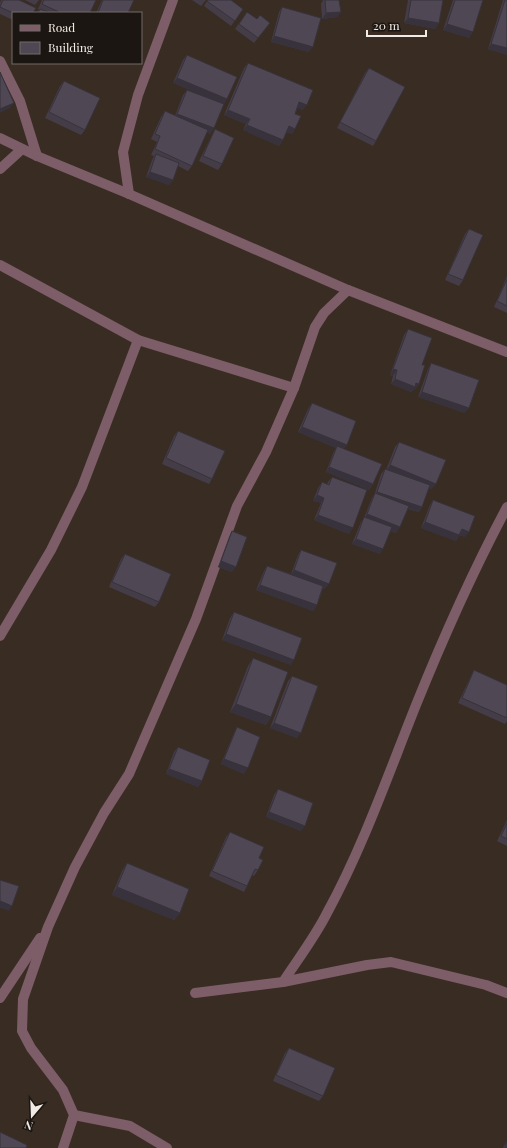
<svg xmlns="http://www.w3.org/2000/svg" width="507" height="1148" viewBox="0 0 507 1148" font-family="'Playfair Display',serif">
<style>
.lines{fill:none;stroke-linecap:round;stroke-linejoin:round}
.street{stroke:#7d5d68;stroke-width:10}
.wall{fill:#443d48}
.shaded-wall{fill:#37323b}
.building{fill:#4f4754;stroke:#37323b}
</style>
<rect width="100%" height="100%" fill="#392c23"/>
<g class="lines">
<g class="street">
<polyline points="0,61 20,101 37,156"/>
<polyline points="0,138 37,156 129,194 348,290 507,352"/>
<polyline points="0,169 22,149"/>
<polyline points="129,194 123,152 138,95 173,0"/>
<polyline points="0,265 138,340 294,388"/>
<polyline points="0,636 51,550 82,487 138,340"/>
<path d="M283,982C298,959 315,937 327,913C363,847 388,775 416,705C443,638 473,571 507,507"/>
<polyline points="195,993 283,982 367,965 391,962 486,985 507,993"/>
<polyline points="0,998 40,938"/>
<polyline points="74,1115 130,1126 167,1148"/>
<polyline points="63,1148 74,1115 63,1090 31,1048 22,1031 23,999 48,927 75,867 104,813 129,774 196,619 237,506 266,452 294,388 315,327 324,313 348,290"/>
</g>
</g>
<g class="wall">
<polygon points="1,0 19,0 13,13 13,20 0,14 0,3"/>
<polygon points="25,0 39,0 35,5"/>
<polygon points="42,0 96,0 90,13 37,13 39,10 38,9"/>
<polygon points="102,0 134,0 128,13 96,13"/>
<polygon points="192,0 206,0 201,6"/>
<polygon points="208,0 243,9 231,26 204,6"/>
<polygon points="323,0 339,0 341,12 337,17 322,19 321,4"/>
<polygon points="408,0 443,0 439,23 435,29 404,23"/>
<polygon points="453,0 483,0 469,38 443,30"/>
<polygon points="503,0 507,0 507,55 488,49"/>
<polygon points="282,7 309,52 271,42 279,12"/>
<polygon points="247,12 257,19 266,28 254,43 235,29"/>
<polygon points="187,55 223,105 214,128 210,134 207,132 192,166 188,171 178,166 173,180 169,185 146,177 152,160 154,156 151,155 157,142 151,139 161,117 165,111 175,116 183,95 187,90 204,96 173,83 183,60"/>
<polygon points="248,63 303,110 297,108 295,114 295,129 292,134 286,132 283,140 279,146 243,130 246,124 224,115 244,68"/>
<polygon points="369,68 376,141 373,146 337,128 365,73"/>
<polygon points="64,81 85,130 81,135 45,118 60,86"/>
<polygon points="215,129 222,164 218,170 199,161"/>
<polygon points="469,229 463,280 459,286 445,280 465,234"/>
<polygon points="507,276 507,313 494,307"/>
<polygon points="408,329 422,365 419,384 415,389 414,389 411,392 391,384 393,376 390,375 404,335"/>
<polygon points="431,363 465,413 418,397 428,369"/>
<polygon points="312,403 344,449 373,484 369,490 326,472 334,451 336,448 298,432 308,409"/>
<polygon points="178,431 212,479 209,484 162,464 174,436"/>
<polygon points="399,442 432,489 429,488 422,507 419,512 408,509 396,533 390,531 380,554 352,544 361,522 364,518 372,498 375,493 381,474 385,469 386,470 395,447"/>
<polygon points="332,477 349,534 314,520 321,503 313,501 318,488 322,482 327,484 328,482"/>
<polygon points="433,500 465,537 459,535 456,541 421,528 430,505"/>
<polygon points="232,531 232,572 218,567 229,537"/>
<polygon points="301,550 325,589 323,588 317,605 313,611 256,590 264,571 267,566 291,574 298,555"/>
<polygon points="125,554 159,602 155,607 109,587 121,559"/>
<polygon points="234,612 291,665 222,640 230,618"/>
<polygon points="253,658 271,717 266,725 230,712 248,666"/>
<polygon points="474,670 507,685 507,721 505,724 458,703 471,676"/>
<polygon points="292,676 297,738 270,728 288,681"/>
<polygon points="237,727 244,774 221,764 234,733"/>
<polygon points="178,747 202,781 198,787 166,774 174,752"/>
<polygon points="278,789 301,831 266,817 274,795"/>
<polygon points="507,820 507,846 497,841"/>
<polygon points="230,832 259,858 258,870 254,876 252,875 247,886 244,892 209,876 226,837"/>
<polygon points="127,863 180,913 174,920 112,895 122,871"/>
<polygon points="289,1048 323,1096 319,1101 273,1081 285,1053"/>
<polygon points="507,1141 507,1148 503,1148 504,1146"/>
</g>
<g class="shaded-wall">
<polygon points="341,12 337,17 322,19 326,13"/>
<polygon points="408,18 439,23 435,29 404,23"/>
<polygon points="447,24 473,32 469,38 443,30"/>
<polygon points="274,36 313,47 309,52 271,42"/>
<polygon points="491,44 507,48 507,55 488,49"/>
<polygon points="177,78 227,99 224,105 173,83"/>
<polygon points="299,102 307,105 303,110 296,108"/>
<polygon points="14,103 10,108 0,113 0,109"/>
<polygon points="228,110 250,119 246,124 224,115"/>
<polygon points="177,114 214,128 210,134 174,119"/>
<polygon points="247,125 283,140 279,146 243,130"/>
<polygon points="289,126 295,129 292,134 285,131"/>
<polygon points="150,172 173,180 169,185 146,177"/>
<polygon points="393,369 397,370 393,376 390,375"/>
<polygon points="395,379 416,383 419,384 415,389 414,389 411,392 391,384"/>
<polygon points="422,392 469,408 465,413 418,397"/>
<polygon points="302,427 347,445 343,450 337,446 336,448 298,432"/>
<polygon points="390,465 436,484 432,489 386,471"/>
<polygon points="329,467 373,484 369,490 326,472"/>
<polygon points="377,492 422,507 419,512 374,497"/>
<polygon points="317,495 324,498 321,503 313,501"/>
<polygon points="367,514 400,527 396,533 363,520"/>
<polygon points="318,515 353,528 349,534 314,520"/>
<polygon points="425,522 459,535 456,541 421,528"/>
<polygon points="462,529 469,532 465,537 458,535"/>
<polygon points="356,539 383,549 380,554 352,544"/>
<polygon points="221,561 236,567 232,572 218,567"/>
<polygon points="294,570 329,584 325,589 290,576"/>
<polygon points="260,585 317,605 313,611 256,590"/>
<polygon points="226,634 294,660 291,665 222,640"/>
<polygon points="236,704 271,717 266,725 230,712"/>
<polygon points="274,723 301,733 297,738 270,728"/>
<polygon points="224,759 248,768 244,774 221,764"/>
<polygon points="169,769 202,781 198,787 166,774"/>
<polygon points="269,812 305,826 301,831 266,817"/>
<polygon points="117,887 180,913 174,920 112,895"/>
<polygon points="0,901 12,906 9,911 0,908"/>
</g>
<g class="building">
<polygon points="3,0 19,0 36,8 33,13 13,13 0,7"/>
<polygon points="44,0 96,0 90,13 61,13 42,4"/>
<polygon points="103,0 134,0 128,13 98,13"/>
<polygon points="208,0 231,0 243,9 235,21 207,1"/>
<polygon points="325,0 339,0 341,12 326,13"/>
<polygon points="411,0 443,0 439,23 408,18"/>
<polygon points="455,0 483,0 473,32 447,24"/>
<polygon points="505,0 507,0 507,48 491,44"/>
<polygon points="282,7 321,18 313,47 274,36"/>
<polygon points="40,9 50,13 38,13"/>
<polygon points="247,12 257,19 260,15 270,23 258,38 239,24"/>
<polygon points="187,55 237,77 227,99 177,78"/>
<polygon points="248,63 313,90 307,105 299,102 295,114 301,116 295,129 289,126 283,140 247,125 250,119 228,110"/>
<polygon points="369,68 405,87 376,141 340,122"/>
<polygon points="0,72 14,103 0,109"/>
<polygon points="64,81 100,98 85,130 49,112"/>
<polygon points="187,90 224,104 214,128 177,114"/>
<polygon points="165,111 208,130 192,166 155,149 160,136 155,134"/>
<polygon points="215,129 234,138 222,164 203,156"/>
<polygon points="156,154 179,163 173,180 150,172"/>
<polygon points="469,229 483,235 463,280 448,274"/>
<polygon points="507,279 507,306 497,301"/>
<polygon points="408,329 432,338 422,365 425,365 419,384 416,383 415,387 395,379 397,370 393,369"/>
<polygon points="431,363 479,380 469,408 422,392"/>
<polygon points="312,403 356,421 347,445 302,427"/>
<polygon points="178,431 225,451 212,479 166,458"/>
<polygon points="399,442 446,460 436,484 390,465"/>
<polygon points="337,446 382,464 373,484 329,467"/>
<polygon points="385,469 430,485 422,507 377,492"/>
<polygon points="332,477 367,490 353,528 318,515 324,498 317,495 322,482 329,485"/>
<polygon points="375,493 409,506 400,527 367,514"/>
<polygon points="433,500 475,516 469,532 462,529 459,535 425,522"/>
<polygon points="364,517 392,527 383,549 356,539"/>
<polygon points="232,531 247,537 236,567 221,561"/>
<polygon points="301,550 337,563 329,584 294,570"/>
<polygon points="125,554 171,574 159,602 112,582"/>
<polygon points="267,566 323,586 317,605 260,585"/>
<polygon points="234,612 302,638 294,660 226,634"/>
<polygon points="253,658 288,672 271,717 236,704"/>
<polygon points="474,670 507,685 507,718 462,698"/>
<polygon points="292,676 318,686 301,733 274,723"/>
<polygon points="237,727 260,737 248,768 224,759"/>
<polygon points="178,747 210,760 202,781 169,769"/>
<polygon points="278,789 313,803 305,826 269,812"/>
<polygon points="507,823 507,839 501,836"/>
<polygon points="230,832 264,847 259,858 263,860 258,870 255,869 247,886 212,871"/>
<polygon points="127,863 189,889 180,913 117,887"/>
<polygon points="0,880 19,886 12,906 0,901"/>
<polygon points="289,1048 335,1068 323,1096 276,1075"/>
<polygon points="0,1132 27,1145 26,1148 0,1148"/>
<polygon points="507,1142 507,1148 505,1148"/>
</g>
<rect x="12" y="12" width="130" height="52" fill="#1c1612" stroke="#726b66"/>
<rect x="20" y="25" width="20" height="6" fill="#7d5d68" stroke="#726b66"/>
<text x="48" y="32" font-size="12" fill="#f2eae4">Road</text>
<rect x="20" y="42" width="20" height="12" fill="#4f4754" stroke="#726b66"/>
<text x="48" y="52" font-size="12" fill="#f2eae4">Building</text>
<g transform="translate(32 1116) rotate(199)" stroke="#1c1612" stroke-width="3" paint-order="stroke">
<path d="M0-3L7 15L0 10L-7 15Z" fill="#f2eae4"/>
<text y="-6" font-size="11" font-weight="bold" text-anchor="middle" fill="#f2eae4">N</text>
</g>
<path d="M367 30v6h59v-6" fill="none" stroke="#f2eae4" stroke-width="2"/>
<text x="373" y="30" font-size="12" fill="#f2eae4" stroke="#1c1612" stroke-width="3" paint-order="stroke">20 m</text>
</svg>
